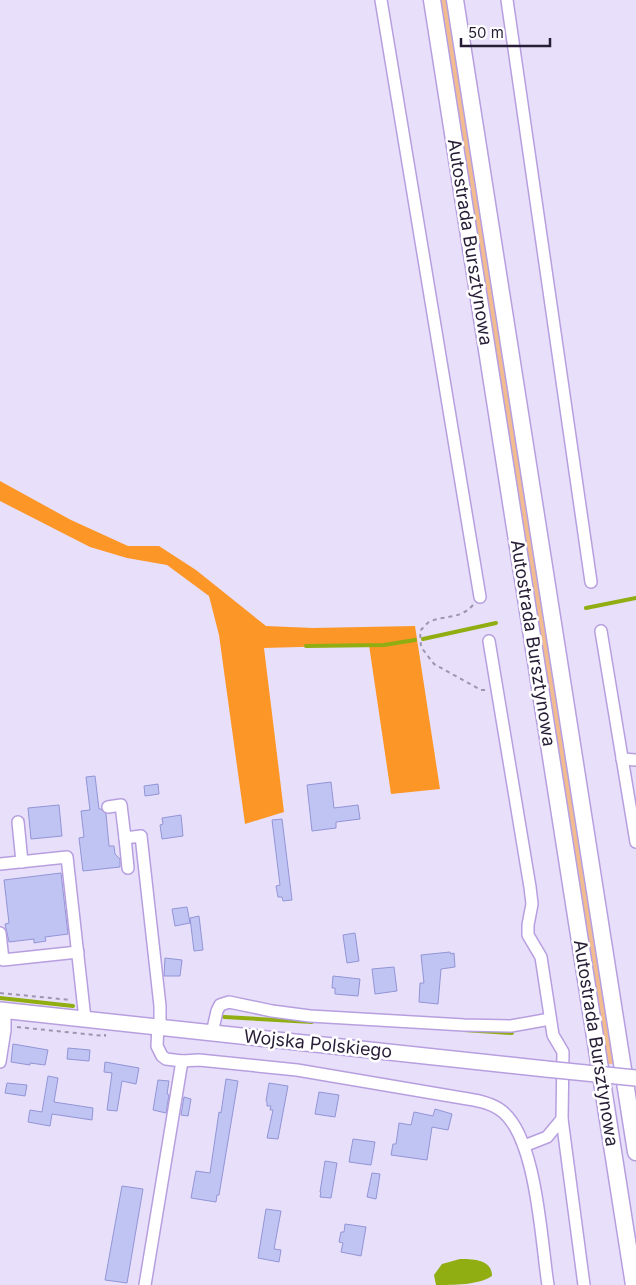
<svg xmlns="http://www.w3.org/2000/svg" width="636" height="1285" viewBox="0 0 636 1285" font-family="Inter,sans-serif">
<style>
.green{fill:#f3bc8f}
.forest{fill:#fc9626}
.water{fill:#90ae11}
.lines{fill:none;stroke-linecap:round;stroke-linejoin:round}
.stream{stroke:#90ae11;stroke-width:4}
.building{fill:#c0c4f3;stroke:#9295d6}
.minor-casing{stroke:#b79fdf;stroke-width:14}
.major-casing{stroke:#b79fdf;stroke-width:18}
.highway-casing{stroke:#b79fdf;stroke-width:19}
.path{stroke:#9f95b0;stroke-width:2;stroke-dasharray:4 4;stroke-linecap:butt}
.minor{stroke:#fff;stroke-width:11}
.major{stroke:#fff;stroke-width:15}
.highway{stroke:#fff;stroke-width:16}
.major-bridge-casing{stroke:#b79fdf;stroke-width:18;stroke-linecap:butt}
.major-bridge{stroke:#fff;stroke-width:15}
.labels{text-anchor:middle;stroke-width:5;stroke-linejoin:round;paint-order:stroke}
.street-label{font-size:18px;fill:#271d36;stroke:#fff}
</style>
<rect width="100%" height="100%" fill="#e8dffa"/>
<polygon class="green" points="439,0 448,0 615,1064 605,1064"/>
<polygon class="forest" points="0,481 71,520 128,546 159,546 196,570 266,626 313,628 415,626 440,789 391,794 369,645 264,648 284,812 245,824 219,635 209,596 167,565 127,558 90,547 0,501"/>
<path class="water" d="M460,1259C472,1259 492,1259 492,1276C479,1285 453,1285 436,1285L434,1275L442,1264Z"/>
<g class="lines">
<g class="stream">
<polyline points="586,608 636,598"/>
<polyline points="423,639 496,623"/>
<polyline points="306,646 384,645 415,640"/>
<polyline points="0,998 73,1006"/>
<polyline points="224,1017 312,1022"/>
<polyline points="464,1030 512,1033"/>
</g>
</g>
<g class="building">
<polygon points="95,776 99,809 101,809 106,814 109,846 114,846 115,854 120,859 120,867 83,871 79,838 84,837 81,811 90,810 86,777"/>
<polygon points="331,782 334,808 358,805 360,819 336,822 336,828 312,831 307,785"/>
<polygon points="158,784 159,794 145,796 144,786"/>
<polygon points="59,805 62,836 31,839 28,808"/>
<polygon points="181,815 183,836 162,839 160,825 163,824 162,818"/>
<polygon points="282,819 292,900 283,901 282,897 278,897 276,886 280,885 272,820"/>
<polygon points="61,873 68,934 45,937 46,941 34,943 34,939 9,942 5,924 9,923 4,880"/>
<polygon points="187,907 190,923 175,926 172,909"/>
<polygon points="199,916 203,950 194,951 190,918"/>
<polygon points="355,933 359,961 347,963 343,935"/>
<polygon points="450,952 451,954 454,953 455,967 441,969 438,1004 419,1002 420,983 424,983 421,955"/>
<polygon points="165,958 182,960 180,976 164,976"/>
<polygon points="394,967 397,991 375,994 372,969"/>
<polygon points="333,976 360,979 358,996 335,994 335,988 332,988"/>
<polygon points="13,1044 48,1050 45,1065 30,1063 30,1065 11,1062"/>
<polygon points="68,1048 90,1050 89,1061 67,1059"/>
<polygon points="105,1062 139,1068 136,1084 122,1081 117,1111 107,1110 112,1073 104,1072"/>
<polygon points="48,1076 58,1078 54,1102 93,1108 92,1120 52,1114 50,1126 28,1122 30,1110 42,1112"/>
<polygon points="226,1079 238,1081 219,1195 217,1195 216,1202 191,1198 196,1171 210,1173 219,1112 221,1113"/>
<polygon points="158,1080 169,1081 167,1094 169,1095 166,1113 153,1110"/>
<polygon points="7,1083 27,1085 25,1096 5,1093"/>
<polygon points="269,1083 288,1086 278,1139 267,1138 273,1110 270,1110 271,1106 267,1106 267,1102 266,1101"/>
<polygon points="319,1092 339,1095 335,1117 315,1114"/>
<polygon points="184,1097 191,1099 188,1116 181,1115"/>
<polygon points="435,1109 452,1114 448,1130 432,1127 427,1160 391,1155 393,1144 396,1144 399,1123 411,1125 414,1112 433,1116"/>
<polygon points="353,1139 375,1142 371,1165 349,1162"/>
<polygon points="325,1161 337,1163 331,1198 320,1197 321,1192 320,1192"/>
<polygon points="372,1173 380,1174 376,1199 367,1197"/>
<polygon points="122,1186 143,1189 127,1283 105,1280"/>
<polygon points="266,1209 281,1211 274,1249 281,1250 279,1262 258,1258"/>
<polygon points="345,1224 366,1227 361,1256 341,1252 343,1243 339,1242 341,1232 344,1232"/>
</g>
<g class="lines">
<g class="minor-casing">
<g id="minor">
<polyline points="381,0 480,597"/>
<polyline points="507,0 591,582"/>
<polyline points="601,631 636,842"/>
<polyline points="489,641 530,887 532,904 528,925 528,935 541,957 553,1035 563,1052 562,1119 584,1285"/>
<polyline points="622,759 636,760"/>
<polyline points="108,807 121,805 125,838 141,836 160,1006 160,1027"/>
<polyline points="18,822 22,862"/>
<polyline points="125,838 128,868"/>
<polyline points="0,864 67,857 85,1019"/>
<polyline points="0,933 3,960 78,952"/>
<path d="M158,1026L157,1046L162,1056L166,1059L182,1061L199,1060L297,1070L462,1098C475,1100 488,1102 499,1109C537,1133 541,1242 548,1285"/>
<polyline points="212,1033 217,1011 220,1005 229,1002 272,1011 310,1016 464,1025 511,1026 550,1019"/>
<polyline points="0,1062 5,1030 5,1011"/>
<polyline points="524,1146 547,1137 562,1119"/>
<polyline points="145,1285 182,1061"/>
</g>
</g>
<g class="major-casing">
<polyline id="major" points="0,1010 546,1069"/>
</g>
<g class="highway-casing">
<g id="highway">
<polyline points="432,0 634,1285"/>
<polyline points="455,0 636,1152"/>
</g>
</g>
<g class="path">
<path d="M473,605C460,620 443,615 429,622C426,624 423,628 420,631L421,647L434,664L481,690H487"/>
<polyline points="0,993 71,1000"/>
<polyline points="17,1027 105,1036 105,1034"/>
</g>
<use href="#minor" class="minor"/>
<use href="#major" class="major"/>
<use href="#highway" class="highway"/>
<g class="major-bridge-casing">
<polyline id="major-bridge" points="546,1069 636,1078"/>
</g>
<use href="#major-bridge" class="major-bridge"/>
</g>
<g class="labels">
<g class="street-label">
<text transform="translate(470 242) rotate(81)" y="6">Autostrada Bursztynowa</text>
<text transform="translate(533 643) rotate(81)" y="6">Autostrada Bursztynowa</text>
<text transform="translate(596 1043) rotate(81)" y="6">Autostrada Bursztynowa</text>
<text transform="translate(318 1044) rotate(6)" y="6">Wojska Polskiego</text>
</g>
</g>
<path d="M461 38v8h89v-8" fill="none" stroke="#271d36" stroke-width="2.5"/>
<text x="468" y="38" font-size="15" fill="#271d36" stroke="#ffffff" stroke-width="4" paint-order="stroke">50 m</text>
</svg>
